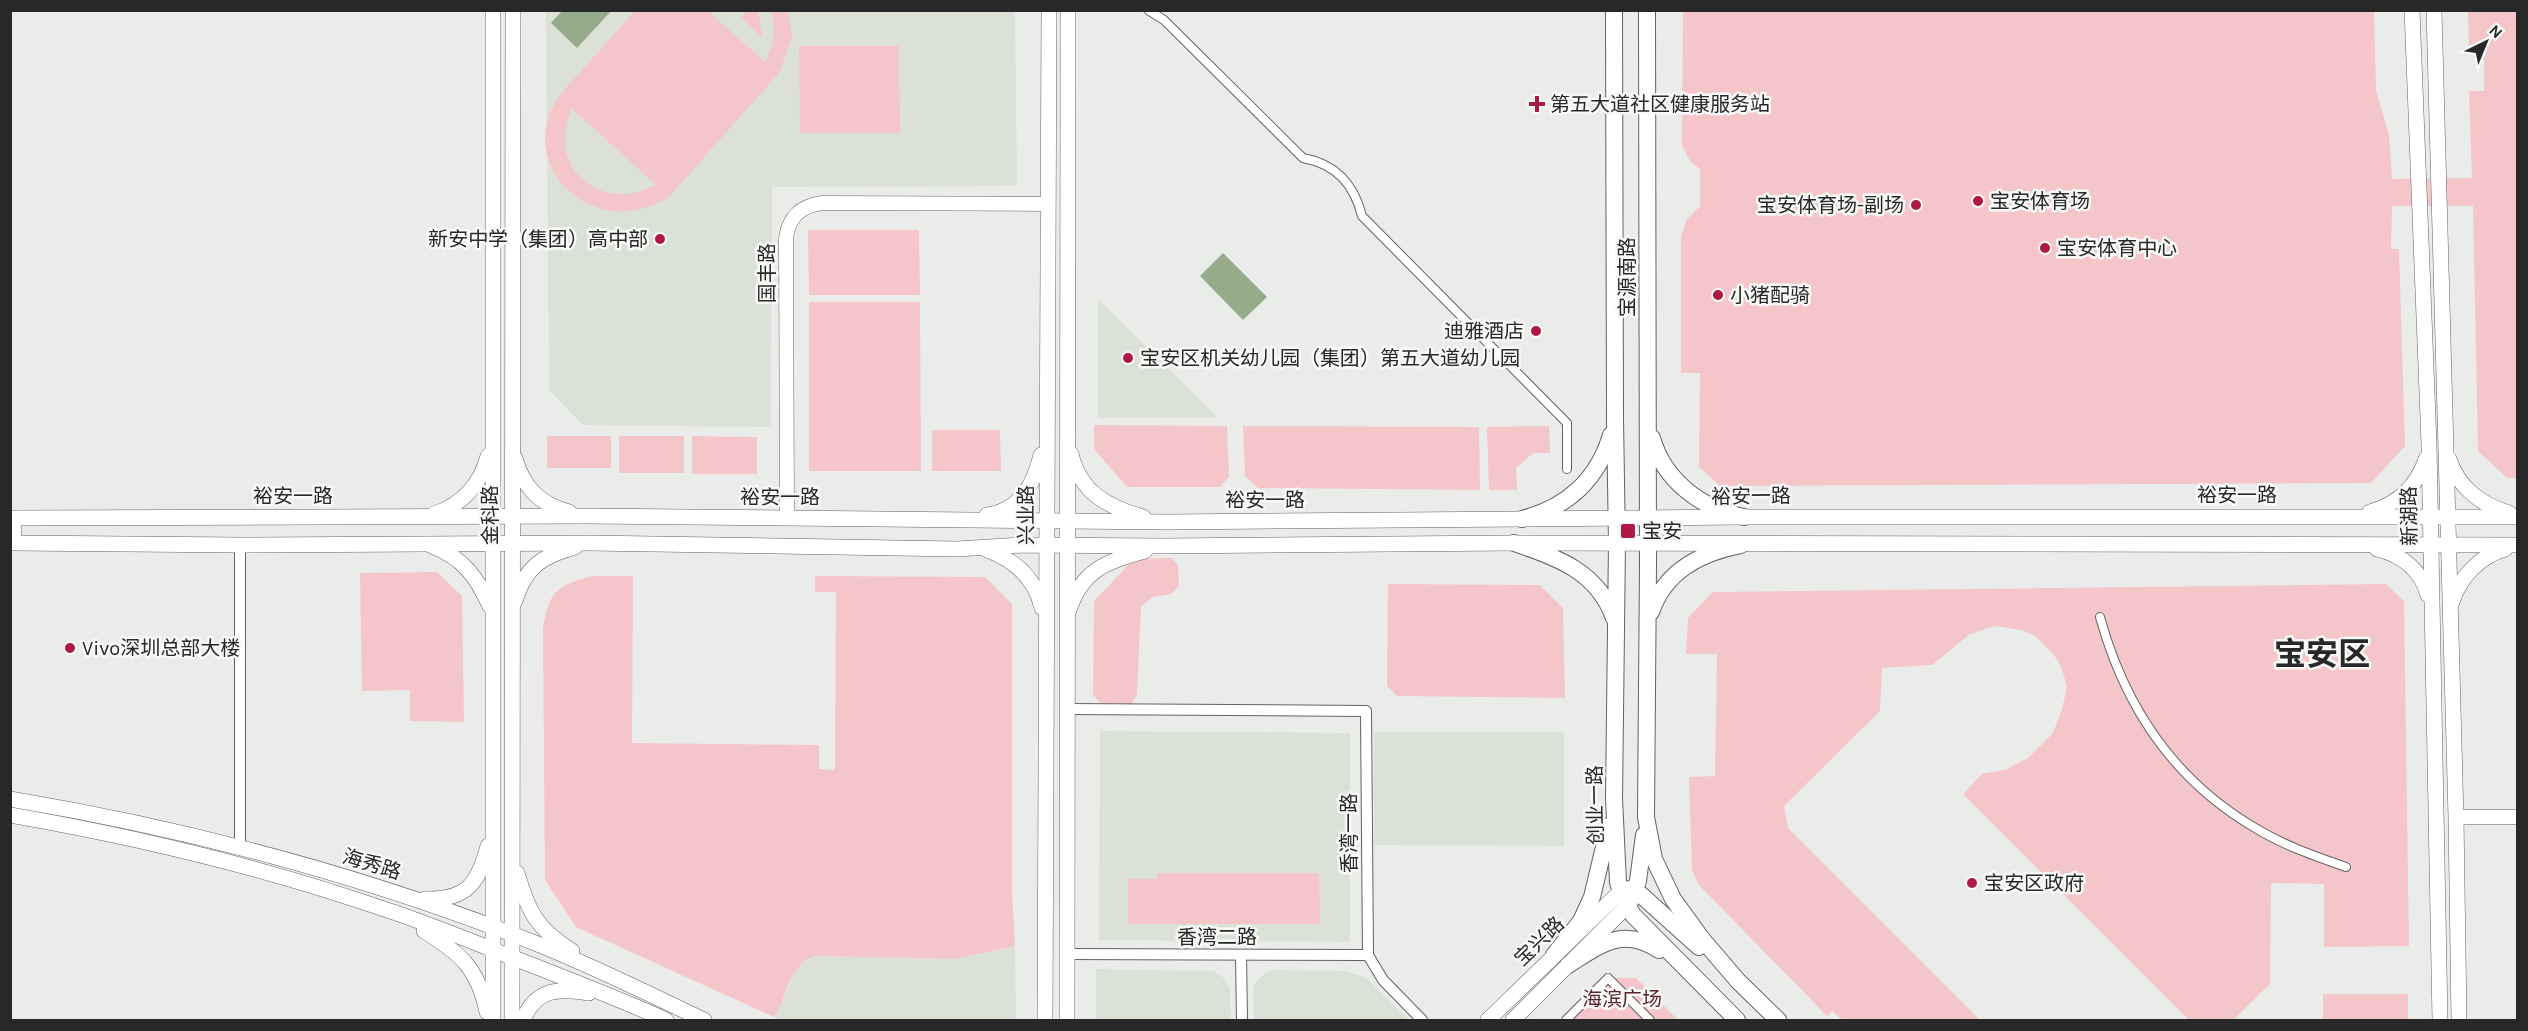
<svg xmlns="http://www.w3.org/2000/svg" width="2528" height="1031" viewBox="0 0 2528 1031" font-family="Karla,'Noto Sans SC',sans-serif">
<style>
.built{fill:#dbe1d7}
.green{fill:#f4c6ca;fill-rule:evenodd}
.water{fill:#96ab89}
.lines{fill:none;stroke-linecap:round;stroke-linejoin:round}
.pedestrian-casing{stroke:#626361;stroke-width:10}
.minor-casing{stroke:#626361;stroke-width:12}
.tertiary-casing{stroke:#626361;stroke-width:15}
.secondary-casing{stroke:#626361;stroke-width:16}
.primary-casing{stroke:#626361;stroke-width:18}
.pedestrian{stroke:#fff;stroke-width:8}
.minor{stroke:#fff;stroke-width:10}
.tertiary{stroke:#fff;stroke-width:14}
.secondary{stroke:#fff;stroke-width:15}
.primary{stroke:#fff;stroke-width:16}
.poi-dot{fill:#ad1844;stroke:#f7f9f6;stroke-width:2}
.labels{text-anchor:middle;stroke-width:5;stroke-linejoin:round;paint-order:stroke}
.poi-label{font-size:20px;fill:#272827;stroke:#f7f9f6;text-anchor:start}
.street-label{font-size:20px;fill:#272827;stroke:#f7f9f6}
.park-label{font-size:20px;fill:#5c242d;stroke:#f7f9f6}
.town-label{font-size:32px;font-weight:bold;fill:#272827;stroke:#f7f9f6}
</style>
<rect width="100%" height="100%" fill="#eaece9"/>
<g class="built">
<polygon points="546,11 1015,11 1017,186 772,187 771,427 583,425 549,390"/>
<polygon points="1098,299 1218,418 1098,418"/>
<polygon points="1100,731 1350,733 1350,942 1099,940"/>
<polygon points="1374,732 1564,732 1564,846 1374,845"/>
<polygon points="1015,946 1016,1020 780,1020 774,1017 785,997 793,974 799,965 815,956 956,959"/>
<polygon points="1096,969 1213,971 1224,978 1230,989 1231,1020 1096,1020"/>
<polygon points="1274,970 1344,971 1365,977 1409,1020 1254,1020 1253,989 1255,983 1266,973"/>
</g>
<g class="green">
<path d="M636,10L708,11L765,62C774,46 777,27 770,11H788L792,37L779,73L669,197C594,245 508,164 562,92ZM572,109L655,184V185C601,215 544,166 572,109Z"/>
<polygon points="748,11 758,11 763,39 740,17"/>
<polygon points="1683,11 2374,11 2376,90 2389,135 2392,179 2472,178 2469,91 2484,91 2484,53 2469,53 2468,11 2517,11 2517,478 2507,478 2478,451 2473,206 2392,206 2391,249 2399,249 2405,446 2371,483 1720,486 1699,467 1700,373 1681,373 1681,236 1687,219 1700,206 1700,169 1690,161 1682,145"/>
<polygon points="799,46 899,46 900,133 800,133"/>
<polygon points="808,230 919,230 920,295 809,295"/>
<polygon points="809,302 920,302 921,471 809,471"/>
<polygon points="1094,425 1227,426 1229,476 1220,487 1127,487 1094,449"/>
<polygon points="1243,426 1479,427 1480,490 1258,488 1245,476"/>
<polygon points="1549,426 1550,453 1533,453 1516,468 1517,490 1489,490 1487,427"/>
<polygon points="932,430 1000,430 1001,471 932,471"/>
<rect x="547" y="436" width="64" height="32"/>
<rect x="619" y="436" width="65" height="37"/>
<polygon points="692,436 757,437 757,474 692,474"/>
<polygon points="1171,558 1178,565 1179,586 1171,594 1152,597 1141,607 1137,695 1131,704 1101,703 1093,695 1094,601 1134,559"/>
<polygon points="437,572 462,596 464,722 410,721 410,690 362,691 360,573"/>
<path d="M592,576H633L632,743L819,745V769L835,770L836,592H815V576L985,577L1012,604V891L1015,946L956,959L815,956C786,967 790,994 774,1017L576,927L545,880L543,629C549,591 556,586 592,576Z"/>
<polygon points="1388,584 1540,585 1563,608 1565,698 1397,696 1387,686"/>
<polygon points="2386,584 2404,601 2409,946 2324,947 2324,884 2271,883 2270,984 2233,1020 2189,1020 1963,794 1982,774 2005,770 2028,758 2053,733 2062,709 2067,687 2061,666 2054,655 2035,636 2022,630 1995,626 1970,634 1932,665 1882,668 1880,711 1784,806 1788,828 1980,1020 1842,1020 1832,1011 1827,1016 1698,884 1692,870 1689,777 1715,776 1717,654 1686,654 1688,618 1713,592"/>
<polygon points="1157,873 1319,873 1320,924 1128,924 1128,879 1157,879"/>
<polygon points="1608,978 1636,978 1678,1020 1566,1020"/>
<rect x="2323" y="994" width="85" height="26"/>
</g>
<g class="water">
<polygon points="562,11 562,10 611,11 577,48 551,23"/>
<polygon points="1223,253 1267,297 1243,320 1200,276"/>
</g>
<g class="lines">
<g class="pedestrian-casing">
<g id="pedestrian">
<path d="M1148,10L1164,20L1303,158C1336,164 1354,184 1362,216L1567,423V469"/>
<path d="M2100,617C2125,708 2174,781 2257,829C2285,846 2315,856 2346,867"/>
<polyline points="1566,1020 1608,978 1650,1020"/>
</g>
</g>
<g class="minor-casing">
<g id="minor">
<polyline points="240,545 240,847"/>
<polyline points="1066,709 1366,711 1368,955 1383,980 1422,1020"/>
<polyline points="1067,954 1368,955"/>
<polyline points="1241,955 1242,1020"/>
</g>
</g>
<g class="tertiary-casing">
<g id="tertiary">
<path d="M787,518L786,238C789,217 800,206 822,203L1047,204"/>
<polyline points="2456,817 2518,817"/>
</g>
</g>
<g class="secondary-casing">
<g id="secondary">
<polyline points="493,10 493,1020"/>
<polyline points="2412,10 2429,444 2440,1020"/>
<polyline points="2434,10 2456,817 2459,1020"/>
<path d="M1071,454C1080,492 1107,507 1143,517"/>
<path d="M515,458C523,487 539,504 569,512"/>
<path d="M2449,459C2458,487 2481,505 2509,513"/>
<path d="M2370,512C2398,504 2417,486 2426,459"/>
<path d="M434,514C462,505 481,484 488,456"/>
<path d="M987,515C1020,510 1034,485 1041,455"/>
<polyline points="2518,517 1744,517 1168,522 586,516 13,518 14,543 240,545 590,543 957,549 1023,545 1164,546 1514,543 2518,545"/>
<path d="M432,546C463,558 476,576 490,606"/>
<path d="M2377,549C2402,555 2421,570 2428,595"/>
<path d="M987,550C1015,560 1035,578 1042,608"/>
<path d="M515,601C525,567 542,556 575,547"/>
<path d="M2452,602C2460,577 2480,556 2505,549"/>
<path d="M1069,610C1082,570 1107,561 1145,551"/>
<path d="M10,799C189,829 366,876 535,943C593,966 649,994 704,1020"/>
<path d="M10,815C137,837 262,867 384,909C427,923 469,940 511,957C563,977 615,997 666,1020"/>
<path d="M517,873C529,913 536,928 572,951"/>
<path d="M425,899C467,900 478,884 488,846"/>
<path d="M424,931C460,953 478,968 487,1012"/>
<polyline points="512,1020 513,10"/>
<path d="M523,1020C536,988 559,988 589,993"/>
<polyline points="1045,1020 1049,10"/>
<polyline points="1067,1020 1068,10"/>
<polyline points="1488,1020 1620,892"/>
<polyline points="1513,1020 1627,906"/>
</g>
</g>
<g class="primary-casing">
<g id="primary">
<polyline points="1614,10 1615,419 1617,543 1614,799 1618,882 1623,898 1633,915 1737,1020"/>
<polyline points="1647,10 1648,564 1646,817 1654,859 1673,899 1702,939 1738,981 1778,1020"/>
<path d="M1652,438C1664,481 1702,509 1744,517"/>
<path d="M1522,519C1567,508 1598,479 1611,435"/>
<path d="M1514,543C1557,557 1598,572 1614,618"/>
<path d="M1651,612C1665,571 1700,553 1741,545"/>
<polyline points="1620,892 1629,889 1640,894 1699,947"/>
<polyline points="1631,900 1638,881 1644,835"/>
<polyline points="1554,955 1581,921 1592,897 1609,826"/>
<path d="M1568,965C1600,945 1622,926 1659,950"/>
</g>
</g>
<use href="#pedestrian" class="pedestrian"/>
<use href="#minor" class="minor"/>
<use href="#tertiary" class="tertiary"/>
<use href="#secondary" class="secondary"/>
<use href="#primary" class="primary"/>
</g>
<g class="poi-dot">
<path d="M1534 95h6v6h6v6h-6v6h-6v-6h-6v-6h6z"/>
<circle cx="1978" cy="201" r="6"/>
<circle cx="1916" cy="205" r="6"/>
<circle cx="660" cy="239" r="6"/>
<circle cx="2045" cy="248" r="6"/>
<circle cx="1718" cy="295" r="6"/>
<circle cx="1536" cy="331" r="6"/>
<circle cx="1128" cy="358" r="6"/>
<rect x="1620" y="523" width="16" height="16" rx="3"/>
<circle cx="70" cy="648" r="6"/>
<circle cx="1972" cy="883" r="6"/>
</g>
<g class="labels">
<g class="poi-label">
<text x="1550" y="111">第五大道社区健康服务站</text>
<text x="1990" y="208">宝安体育场</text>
<text x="1904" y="212" text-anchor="end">宝安体育场-副场</text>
<text x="648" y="246" text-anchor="end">新安中学（集团）高中部</text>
<text x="2057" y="255">宝安体育中心</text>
<text x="1730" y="302">小猪配骑</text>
<text x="1524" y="338" text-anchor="end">迪雅酒店</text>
<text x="1140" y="365">宝安区机关幼儿园（集团）第五大道幼儿园</text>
<text x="1642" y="538">宝安</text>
<text x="82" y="655">Vivo深圳总部大楼</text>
<text x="1984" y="890">宝安区政府</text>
</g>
<g class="street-label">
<text transform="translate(767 273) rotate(-90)" y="7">国丰路</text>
<text transform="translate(1627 277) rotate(-90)" y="7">宝源南路</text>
<text x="2237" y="502">裕安一路</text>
<text x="293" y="503">裕安一路</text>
<text transform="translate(1751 496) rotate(-1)" y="7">裕安一路</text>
<text x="780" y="504">裕安一路</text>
<text x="1265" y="507">裕安一路</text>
<text transform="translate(490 515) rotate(-90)" y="7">金科路</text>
<text transform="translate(1026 515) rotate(-90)" y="7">兴业路</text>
<text transform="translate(2409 516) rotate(-91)" y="7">新湖路</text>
<text transform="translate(1595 805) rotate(-91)" y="7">创业一路</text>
<text transform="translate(1349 833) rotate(-90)" y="7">香湾一路</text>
<text transform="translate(372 864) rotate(17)" y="7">海秀路</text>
<text x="1217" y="944">香湾二路</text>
<text transform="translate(1539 941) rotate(-44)" y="7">宝兴路</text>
</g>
<g class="park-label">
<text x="1622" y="1006">海滨广场</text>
</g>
<g class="town-label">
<text x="2322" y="665">宝安区</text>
</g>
</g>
<rect width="2528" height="1031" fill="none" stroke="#272827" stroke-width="24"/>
<g transform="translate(2486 42) rotate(43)" stroke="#f7f9f6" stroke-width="4.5" paint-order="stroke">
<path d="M0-4.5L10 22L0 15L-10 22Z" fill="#272827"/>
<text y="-9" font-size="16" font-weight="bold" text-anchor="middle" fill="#272827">N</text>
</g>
</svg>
